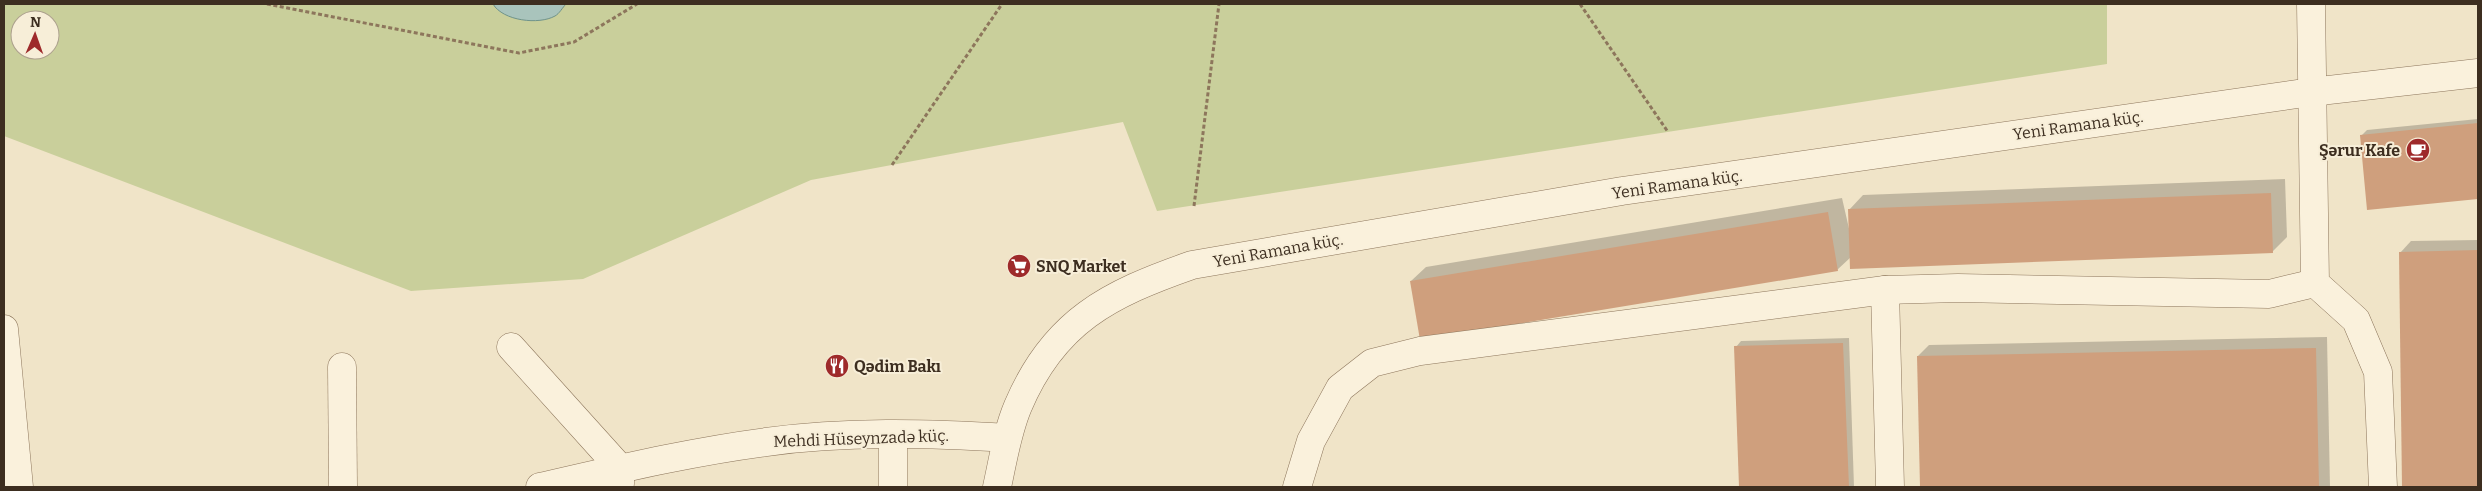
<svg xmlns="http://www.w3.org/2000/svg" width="2482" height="491" viewBox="0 0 2482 491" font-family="Bitter,serif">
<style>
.green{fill:#c9cf9b;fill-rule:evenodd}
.water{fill:#a9c4bc;stroke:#6f938a}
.shadow{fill:#0003}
.building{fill:#cf9f7d}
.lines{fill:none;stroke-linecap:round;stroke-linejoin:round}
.minor-casing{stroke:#8d765c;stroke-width:29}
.path{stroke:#8d765c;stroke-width:3;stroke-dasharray:4 2.5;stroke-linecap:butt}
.minor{stroke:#faf1dc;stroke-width:28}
.labels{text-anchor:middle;stroke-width:4;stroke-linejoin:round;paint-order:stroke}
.street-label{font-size:16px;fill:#3d2e20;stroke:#f7eed8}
.poi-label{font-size:16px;font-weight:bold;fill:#3d2e20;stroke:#f7eed8;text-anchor:start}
</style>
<rect width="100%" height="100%" fill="#f0e4c8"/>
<path class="green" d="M4,4H2107V64L1157,211L1123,122L811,180L583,279L411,291L4,136ZM20,20H50V50H20Z"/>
<path class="water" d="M493,4H566C563,7 559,14 555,16C539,25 503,21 493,4Z"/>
<g class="shadow">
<polygon points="2478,119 2478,198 2368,209 2361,136 2367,130"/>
<polygon points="2285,179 2287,237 2272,252 1851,257 1837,270 1411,281 1426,267 1842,198 1850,233 1849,210 1863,195"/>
<polygon points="2478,240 2478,487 2404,487 2400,253 2411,241"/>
<polygon points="2327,337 2330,487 1921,487 1918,356 1929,345"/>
<polygon points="1849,338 1854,487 1741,487 1736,347 1741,341"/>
</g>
<g class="building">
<polygon points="2478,123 2478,199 2367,210 2360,135"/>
<polygon points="2271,193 2273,253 1850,269 1848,209"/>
<polygon points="1828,212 1838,271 1420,340 1410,281"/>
<polygon points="2478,250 2478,487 2402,487 2399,252"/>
<polygon points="1843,343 1849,487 1739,487 1734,346"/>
<polygon points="2316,348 2319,487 1920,487 1917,356"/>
</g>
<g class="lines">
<g class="minor-casing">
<g id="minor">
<polyline points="2311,4 2315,283 2356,320 2378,372 2383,487"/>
<polyline points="1885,290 1890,487"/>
<polyline points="4,329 19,487"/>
<polyline points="511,347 620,468 620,484"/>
<polyline points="342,367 343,487"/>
<path d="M540,487C615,470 689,452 766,442C845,431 928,433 1007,438"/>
<polyline points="893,487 893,435"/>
<path d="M997,487C1003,460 1007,432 1018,406C1054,321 1109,294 1192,265L1622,191L2311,92L2478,73"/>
<polyline points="1297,487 1311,441 1340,388 1372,363 1420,351 1885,290 1958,288 2269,294 2315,283"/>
</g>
</g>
<g class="path">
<polyline points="267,4 519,53 574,42 637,4"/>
<polyline points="1580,4 1668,132"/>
<polyline points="892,165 1002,4"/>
<polyline points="1194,206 1219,4"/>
</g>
<use href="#minor" class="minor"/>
</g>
<defs>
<g id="cafe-disc" transform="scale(1.25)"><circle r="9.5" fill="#9e2a2b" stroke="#f7eed8"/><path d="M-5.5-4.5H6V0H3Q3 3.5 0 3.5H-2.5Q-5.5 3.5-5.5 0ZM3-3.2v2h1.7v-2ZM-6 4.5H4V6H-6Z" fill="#fff"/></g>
<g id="supermarket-disc" transform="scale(1.25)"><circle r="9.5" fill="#9e2a2b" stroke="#f7eed8"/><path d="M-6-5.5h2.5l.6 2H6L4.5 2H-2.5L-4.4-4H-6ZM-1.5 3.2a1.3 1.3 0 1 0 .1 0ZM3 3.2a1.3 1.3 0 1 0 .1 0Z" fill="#fff"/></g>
<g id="restaurant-disc" transform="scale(1.25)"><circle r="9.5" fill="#9e2a2b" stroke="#f7eed8"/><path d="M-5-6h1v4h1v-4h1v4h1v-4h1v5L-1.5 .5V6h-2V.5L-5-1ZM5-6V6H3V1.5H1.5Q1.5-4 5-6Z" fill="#fff"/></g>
</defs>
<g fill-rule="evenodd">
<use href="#cafe-disc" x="2418" y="150"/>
<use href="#supermarket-disc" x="1019" y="266"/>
<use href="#restaurant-disc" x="837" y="366"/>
</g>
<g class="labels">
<g class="street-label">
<text transform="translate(2078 125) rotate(-8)" y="6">Yeni Ramana küç.</text>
<text transform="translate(1677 184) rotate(-8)" y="6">Yeni Ramana küç.</text>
<text transform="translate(1278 250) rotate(-10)" y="6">Yeni Ramana küç.</text>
<text transform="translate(861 438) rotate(-2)" y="6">Mehdi Hüseynzadə küç.</text>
</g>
<g class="poi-label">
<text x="2400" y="156" text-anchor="end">Şərur Kafe</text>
<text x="1036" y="272">SNQ Market</text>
<text x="854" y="372">Qədim Bakı</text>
</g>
</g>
<rect width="2482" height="491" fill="none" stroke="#3d2e20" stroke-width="10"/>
<g transform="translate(35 35) rotate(2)"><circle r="24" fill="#f7eed8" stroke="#ada18e"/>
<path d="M0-4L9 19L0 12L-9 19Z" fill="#9e2a2b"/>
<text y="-8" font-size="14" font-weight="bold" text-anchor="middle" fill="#3d2e20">N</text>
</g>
</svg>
